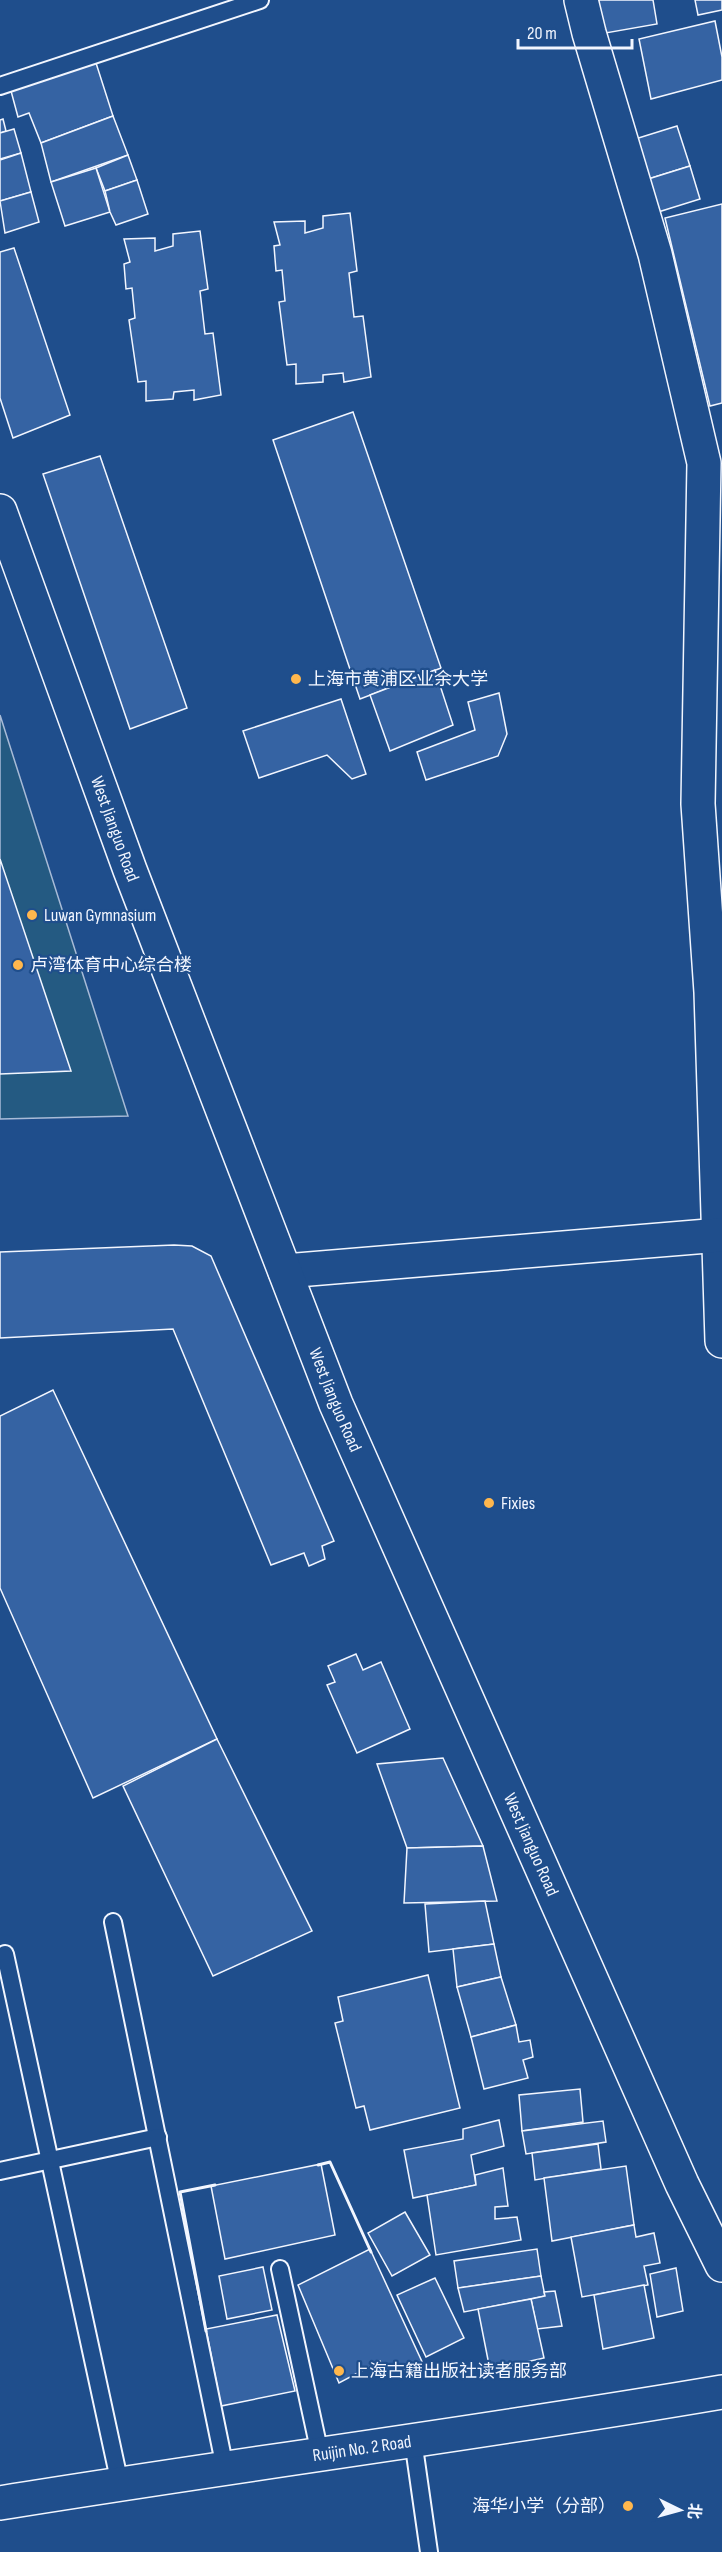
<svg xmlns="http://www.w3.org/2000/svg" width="722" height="2552" viewBox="0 0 722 2552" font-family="'Sofia Sans Condensed','Noto Sans SC',sans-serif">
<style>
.green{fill:#245a82;stroke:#a8bbd7;stroke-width:1.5}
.building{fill:#3563a3;stroke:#f2f6ff;stroke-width:1.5}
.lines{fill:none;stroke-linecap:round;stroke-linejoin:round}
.lane-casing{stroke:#f2f6ff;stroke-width:20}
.street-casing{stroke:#f2f6ff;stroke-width:36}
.secondary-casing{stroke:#f2f6ff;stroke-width:36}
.lane{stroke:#1f4e8c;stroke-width:16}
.street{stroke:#1f4e8c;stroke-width:33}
.secondary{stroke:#1f4e8c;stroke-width:33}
.wall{stroke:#f2f6ff;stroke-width:3}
.poi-dot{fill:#ffb74d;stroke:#1f4e8c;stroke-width:2}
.labels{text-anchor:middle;stroke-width:4.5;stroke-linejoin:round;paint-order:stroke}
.poi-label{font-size:18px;fill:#f2f6ff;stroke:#1f4e8c;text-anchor:start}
.street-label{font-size:18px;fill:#f2f6ff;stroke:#1f4e8c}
</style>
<rect width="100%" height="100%" fill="#1f4e8c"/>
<polygon class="green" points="0,715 128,1116 0,1119"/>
<g class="building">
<polygon points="594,0 653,0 657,24 600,34"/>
<polygon points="695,0 722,0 722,10 698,15"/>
<polygon points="715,21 722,57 722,80 651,99 639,39"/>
<polygon points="96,63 113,116 41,143 29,113 18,117 11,91"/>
<polygon points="113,116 128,155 51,182 41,143"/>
<polygon points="3,119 6,131 0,133 0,120"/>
<polygon points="677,126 690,166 645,180 632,140"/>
<polygon points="14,129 21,153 0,159 0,133"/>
<polygon points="21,153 31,192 0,201 0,160"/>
<polygon points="128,155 137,180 105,191 96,168"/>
<polygon points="690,166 700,199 655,213 645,180"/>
<polygon points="96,168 110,212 65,226 51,182"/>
<polygon points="137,180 148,214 116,225 110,212 105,191"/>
<polygon points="31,192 39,222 5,233 0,201"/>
<polygon points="722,204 722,403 710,406 665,218"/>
<polygon points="350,213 357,271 349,273 354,317 363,316 371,377 344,382 343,373 323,375 323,382 296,384 296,364 287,365 279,302 285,301 282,270 276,271 274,246 280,245 274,222 305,221 305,233 323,228 323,216"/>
<polygon points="200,231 208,289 200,291 205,334 213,333 221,395 194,400 194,390 174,392 173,399 146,401 146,381 138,382 129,320 135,318 132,288 126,289 124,264 130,262 124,239 155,238 155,251 173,246 173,234"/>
<polygon points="14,248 70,415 13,438 0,398 0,252"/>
<polygon points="353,412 441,668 360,699 273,440"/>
<polygon points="100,456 187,708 130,729 43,474"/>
<polygon points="435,670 453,725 390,751 370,695"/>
<polygon points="499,693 507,734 498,756 426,780 417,752 475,730 468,702"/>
<polygon points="341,699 366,774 352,779 327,755 259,778 243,731"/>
<polygon points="0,859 71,1071 0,1074"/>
<polygon points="174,1245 192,1246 211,1256 334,1541 322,1546 325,1559 309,1566 304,1553 271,1565 173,1329 0,1338 0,1252"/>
<polygon points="53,1390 217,1739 93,1798 0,1588 0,1416"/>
<polygon points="356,1654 363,1670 381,1662 410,1729 357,1753 327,1685 335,1682 328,1666"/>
<polygon points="217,1739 312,1931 213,1976 123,1786"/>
<polygon points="443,1758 483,1846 407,1848 377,1764"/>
<polygon points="483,1846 497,1901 404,1903 407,1848"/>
<polygon points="485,1901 494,1944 429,1952 425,1904"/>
<polygon points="494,1944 501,1977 457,1987 453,1949"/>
<polygon points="428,1975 460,2108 370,2130 364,2106 356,2108 335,2023 343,2021 338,1997"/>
<polygon points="501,1977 516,2025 471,2037 457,1987"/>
<polygon points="516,2025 519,2042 530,2040 533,2057 523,2060 528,2078 484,2089 471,2037"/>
<polygon points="580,2089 583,2122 522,2131 519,2095"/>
<polygon points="499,2120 504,2146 471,2155 476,2185 413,2198 404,2150 463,2139 463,2129"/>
<polygon points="603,2121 606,2142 526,2154 522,2131"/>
<polygon points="598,2144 601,2169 535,2180 532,2153"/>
<polygon points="321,2164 335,2235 225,2259 211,2186"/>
<polygon points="626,2166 634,2225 552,2241 544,2178"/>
<polygon points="503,2168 508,2206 495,2207 495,2219 517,2217 521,2240 436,2255 427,2195 476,2185 475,2175"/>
<polygon points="405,2212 430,2255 392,2276 368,2233"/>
<polygon points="634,2225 636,2237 654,2233 660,2263 644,2266 648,2285 582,2297 571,2237"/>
<polygon points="370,2249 424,2366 386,2374 380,2361 339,2383 298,2285"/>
<polygon points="537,2249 541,2276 458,2288 454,2261"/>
<polygon points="263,2267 272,2310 227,2319 219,2276"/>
<polygon points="676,2268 683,2311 657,2317 650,2274"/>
<polygon points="541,2276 545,2296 464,2312 458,2288"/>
<polygon points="435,2278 464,2338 426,2357 397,2295"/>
<polygon points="644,2285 654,2338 603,2349 594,2295"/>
<polygon points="555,2291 562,2326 537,2329 531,2299 545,2296 544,2292"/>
<polygon points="531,2299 544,2358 490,2370 478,2309"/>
<polygon points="277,2315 295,2391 221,2406 206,2329"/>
</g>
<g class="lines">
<g class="lane-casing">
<g id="lane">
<polyline points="0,86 260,0"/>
<polyline points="113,1922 225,2468"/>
<polyline points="5,1954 120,2484"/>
<polyline points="0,2171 158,2137"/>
<polyline points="280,2269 320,2454"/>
<polyline points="413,2440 429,2552"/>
</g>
</g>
<g class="street-casing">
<g id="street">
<polyline points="581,0 589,33 655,254 704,463 698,804 711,992 722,1341"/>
<polyline points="285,1271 720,1235"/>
</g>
</g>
<g class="secondary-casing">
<g id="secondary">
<path id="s1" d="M0,511L130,870L336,1404L682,2184L722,2265"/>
<path id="s2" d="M0,2503C240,2464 482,2433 722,2392"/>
</g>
</g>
<use href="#lane" class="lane"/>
<use href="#street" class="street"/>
<use href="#secondary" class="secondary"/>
<g class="wall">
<polyline points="318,2165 330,2162 371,2252"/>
<polyline points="206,2331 180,2192 215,2185"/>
</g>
</g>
<g class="poi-dot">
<circle cx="296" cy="679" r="6"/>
<circle cx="32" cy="915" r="6"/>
<circle cx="18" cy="965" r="6"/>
<circle cx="489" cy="1503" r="6"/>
<circle cx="339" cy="2371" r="6"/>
<circle cx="628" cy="2506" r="6"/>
</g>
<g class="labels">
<g class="poi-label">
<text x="308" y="685">上海市黄浦区业余大学</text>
<text x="44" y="921">Luwan Gymnasium</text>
<text x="30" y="971">卢湾体育中心综合楼</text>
<text x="501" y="1509">Fixies</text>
<text x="351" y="2377">上海古籍出版社读者服务部</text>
<text x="616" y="2512" text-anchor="end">海华小学（分部）</text>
</g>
<g class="street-label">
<text dy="6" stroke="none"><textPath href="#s1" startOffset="338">West Jianguo Road</textPath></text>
<text dy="6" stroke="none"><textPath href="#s1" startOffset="950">West Jianguo Road</textPath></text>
<text dy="6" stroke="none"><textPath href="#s1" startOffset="1436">West Jianguo Road</textPath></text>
<text dy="6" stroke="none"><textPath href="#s2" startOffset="366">Ruijin No. 2 Road</textPath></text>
</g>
</g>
<g transform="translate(680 2510) rotate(95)" stroke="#1f4e8c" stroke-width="4.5" paint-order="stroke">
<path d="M0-4.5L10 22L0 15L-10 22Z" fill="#f2f6ff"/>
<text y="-9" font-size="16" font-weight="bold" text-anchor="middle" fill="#f2f6ff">北</text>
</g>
<path d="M518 39v9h114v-9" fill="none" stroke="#f2f6ff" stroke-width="3"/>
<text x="527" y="39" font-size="18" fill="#f2f6ff" stroke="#1f4e8c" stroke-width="4.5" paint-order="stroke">20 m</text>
</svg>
